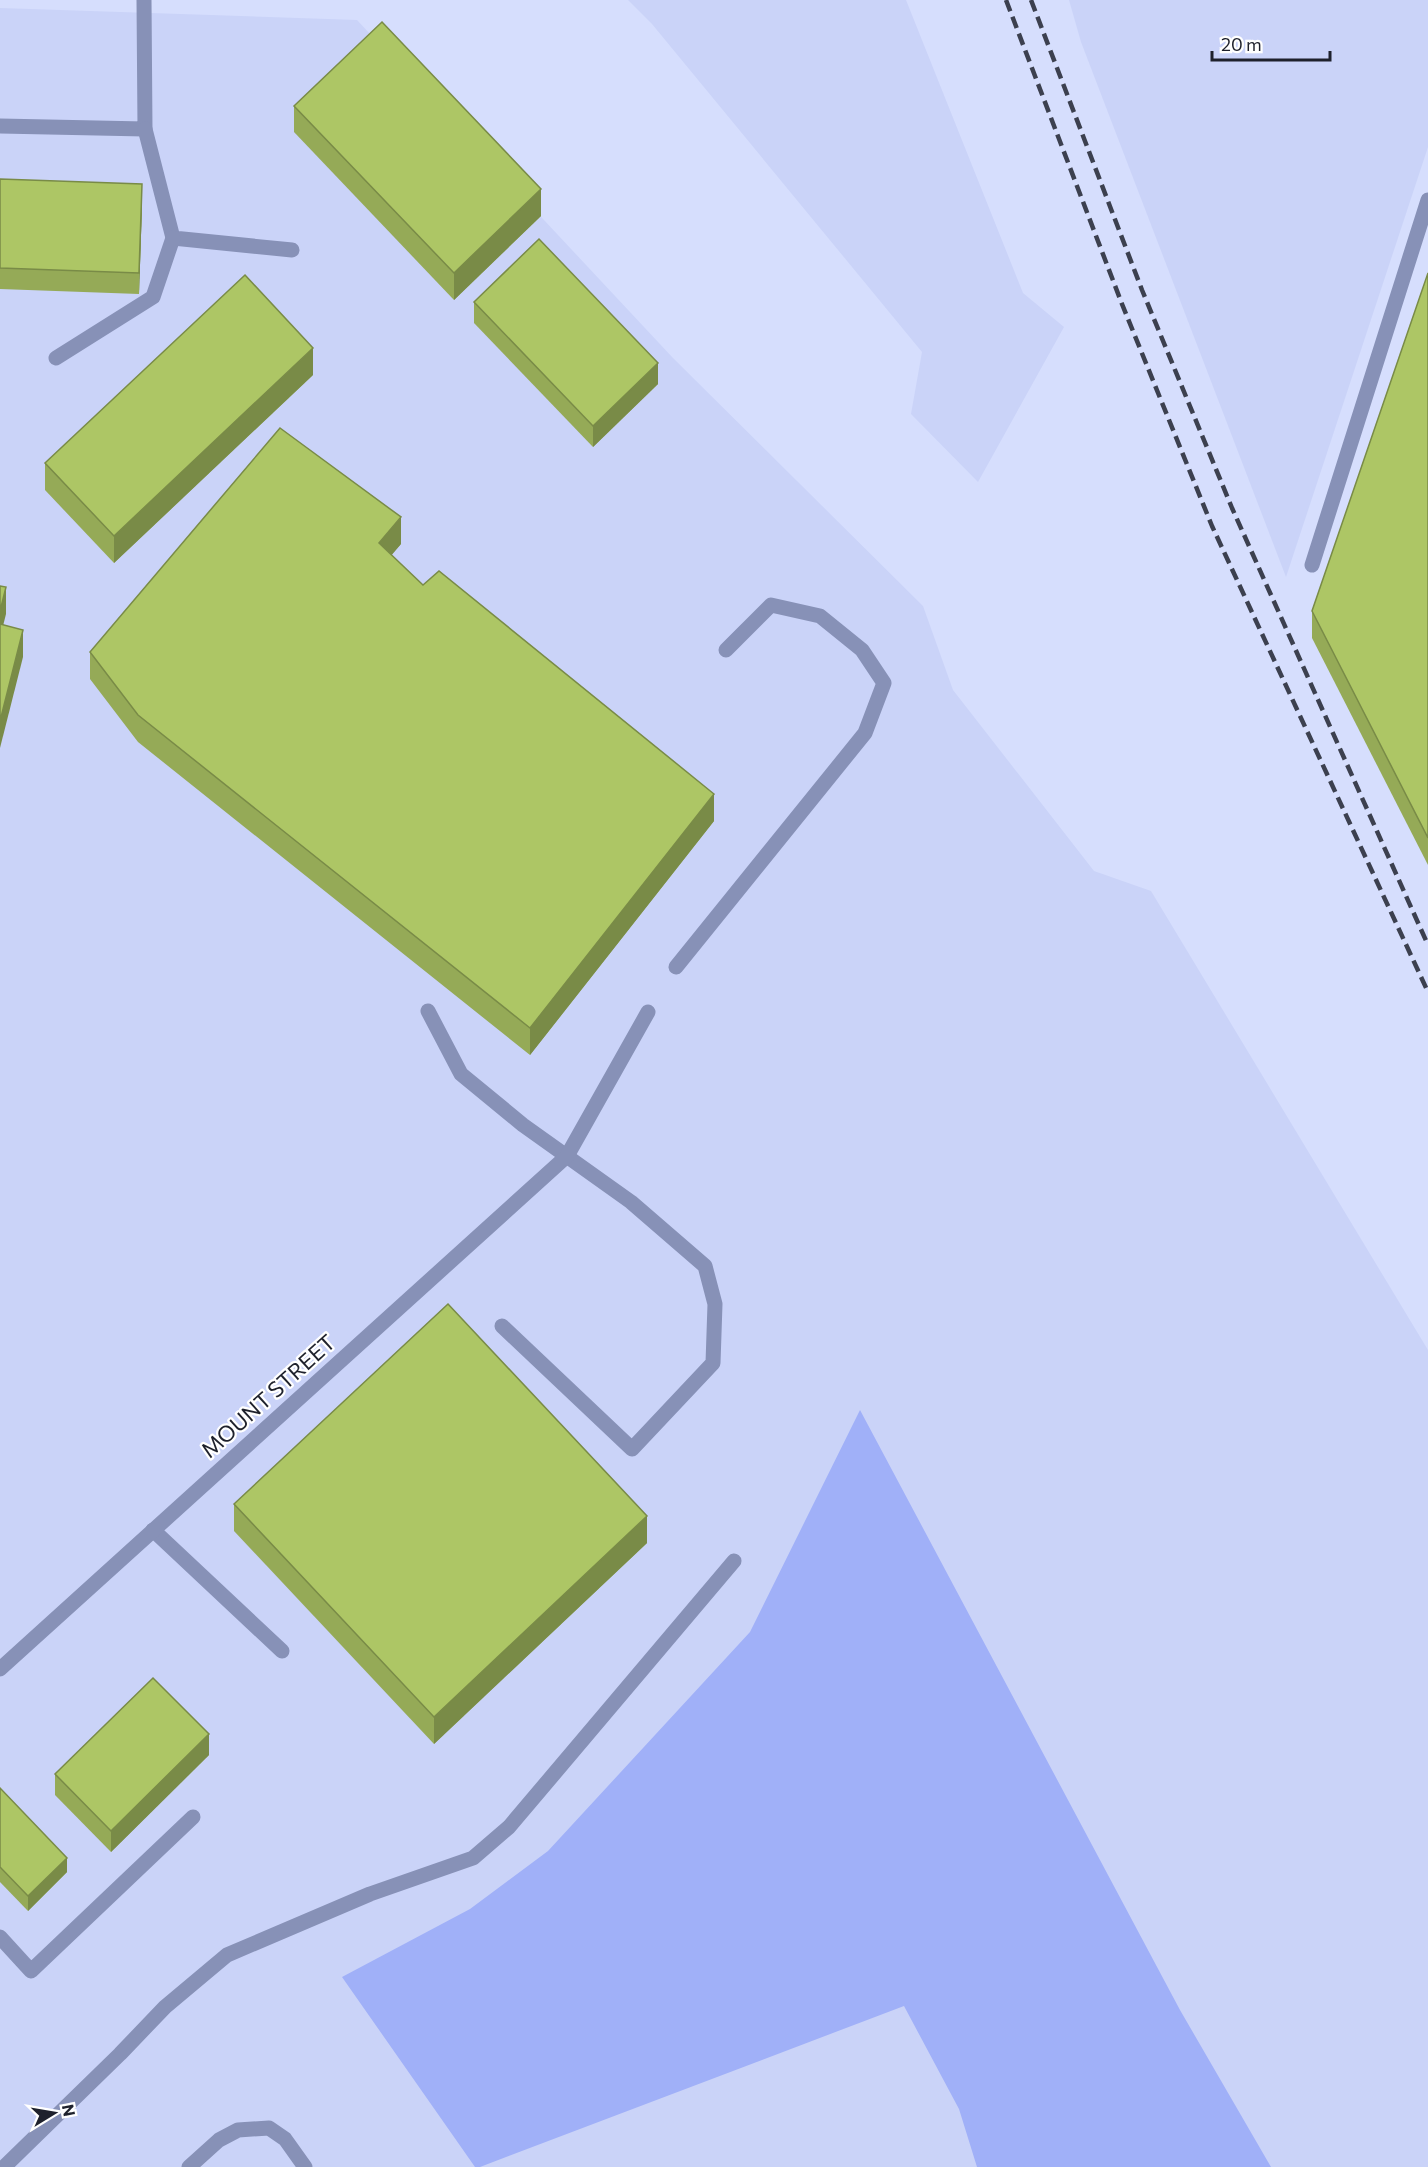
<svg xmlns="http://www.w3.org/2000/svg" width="1428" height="2167" viewBox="0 0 1428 2167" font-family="Commissioner,sans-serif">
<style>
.built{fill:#cad3f8}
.green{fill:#a0b0f8}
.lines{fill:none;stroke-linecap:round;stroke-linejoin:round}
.service{stroke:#8791b7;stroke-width:15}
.minor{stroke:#8791b7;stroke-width:15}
.rail{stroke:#3c404f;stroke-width:4.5;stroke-dasharray:12 6;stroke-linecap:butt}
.wall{fill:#95aa57}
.shaded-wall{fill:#798b47}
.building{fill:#adc665;stroke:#798b47;stroke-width:1.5}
.labels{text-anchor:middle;stroke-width:4.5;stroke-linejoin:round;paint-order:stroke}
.street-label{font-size:22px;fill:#1e212c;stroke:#fff}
</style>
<rect width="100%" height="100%" fill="#d6defd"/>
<g class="built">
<polygon points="628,0 906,0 1023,293 1064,327 978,482 911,414 922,352 652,24"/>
<polygon points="1069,0 1428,0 1428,147 1286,577 1081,42"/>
<polygon points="0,8 357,20 673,358 923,606 953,690 1094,871 1151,891 1428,1350 1428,2167 0,2167"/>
</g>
<polygon class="green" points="860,1410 1180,2010 1271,2167 977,2167 959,2109 904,2006 480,2167 475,2167 342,1977 470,1909 548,1851 750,1632"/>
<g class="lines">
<g class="service">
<polyline points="0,126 145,129 144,0"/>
<polyline points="145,129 173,238 292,250"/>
<polyline points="56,358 153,297 173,238"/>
<polyline points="1312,565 1428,200"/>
<polyline points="676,967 865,733 884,683 862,650 820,616 771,605 726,650"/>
<polyline points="428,1011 461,1074 523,1125 631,1202 705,1266 715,1304 713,1363 632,1449 502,1326"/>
<polyline points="153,1530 282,1651"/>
<polyline points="0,1669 567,1156 648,1012"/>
<polyline points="0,1937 31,1971 193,1817"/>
<polyline points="4,2167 120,2054 165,2007 227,1955 370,1894 473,1858 509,1827 734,1561"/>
</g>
<polyline class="minor" points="189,2167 219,2140 238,2130 269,2128 285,2139 305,2167"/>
<g class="rail">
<polyline points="1006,0 1122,304 1212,526 1428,992"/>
<polyline points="1031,0 1142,290 1232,508 1428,945"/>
</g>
</g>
<g class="wall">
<polygon points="294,106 541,216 454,300 294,132"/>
<polygon points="0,179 142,205 139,294 0,289"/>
<polygon points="1428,273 1428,865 1312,638 1312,611"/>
<polygon points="474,302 658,384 593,447 474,323"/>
<polygon points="313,375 114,563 45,490 45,463"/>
<polygon points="401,544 391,555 423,585 714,821 530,1055 138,742 90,679 90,652"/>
<polygon points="234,1504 647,1543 434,1744 234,1531"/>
<polygon points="209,1755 111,1852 55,1795 55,1774"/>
<polygon points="0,1788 67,1872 28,1911 0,1882"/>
</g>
<g class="shaded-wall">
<polygon points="142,184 142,205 139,294 139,273"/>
<polygon points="541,189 541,216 454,300 454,273"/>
<polygon points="313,348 313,375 114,563 114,536"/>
<polygon points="658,363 658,384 593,447 593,426"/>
<polygon points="401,517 401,544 379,570 379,543"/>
<polygon points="6,587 6,614 0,638 0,611"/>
<polygon points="23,630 23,657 0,748 0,721"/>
<polygon points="714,794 714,821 530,1055 530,1028"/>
<polygon points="647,1516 647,1543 434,1744 434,1717"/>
<polygon points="209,1734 209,1755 111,1852 111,1831"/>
<polygon points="67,1858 67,1872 28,1911 28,1896"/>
</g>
<g class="building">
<polygon points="382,22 541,189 454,273 294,106"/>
<polygon points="0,179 142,184 139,273 0,268"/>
<polygon points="539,239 658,363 593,426 474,302"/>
<polygon points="1428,273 1428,838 1312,611"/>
<polygon points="245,275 313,348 114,536 45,463"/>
<polygon points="280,428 401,517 379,543 423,585 439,571 714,794 530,1028 138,715 90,652"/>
<polygon points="0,586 6,587 0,611"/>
<polygon points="0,624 23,630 0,721"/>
<polygon points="448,1304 647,1516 434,1717 234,1504"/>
<polygon points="153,1678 209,1734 111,1831 55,1774"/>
<polygon points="0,1788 67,1858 28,1896 0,1867"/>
</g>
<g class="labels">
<g class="street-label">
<text transform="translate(268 1396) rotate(-42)" y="8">MOUNT STREET</text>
</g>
</g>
<g transform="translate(54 2113) rotate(79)" stroke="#ffffff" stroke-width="4.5" paint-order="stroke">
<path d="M0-4.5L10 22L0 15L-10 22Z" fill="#1e212c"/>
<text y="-9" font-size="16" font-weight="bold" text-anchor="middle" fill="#1e212c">N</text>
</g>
<path d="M1212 51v9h118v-9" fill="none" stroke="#1e212c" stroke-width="3"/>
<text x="1221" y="51" font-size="18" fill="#1e212c" stroke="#ffffff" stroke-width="4.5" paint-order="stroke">20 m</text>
</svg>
